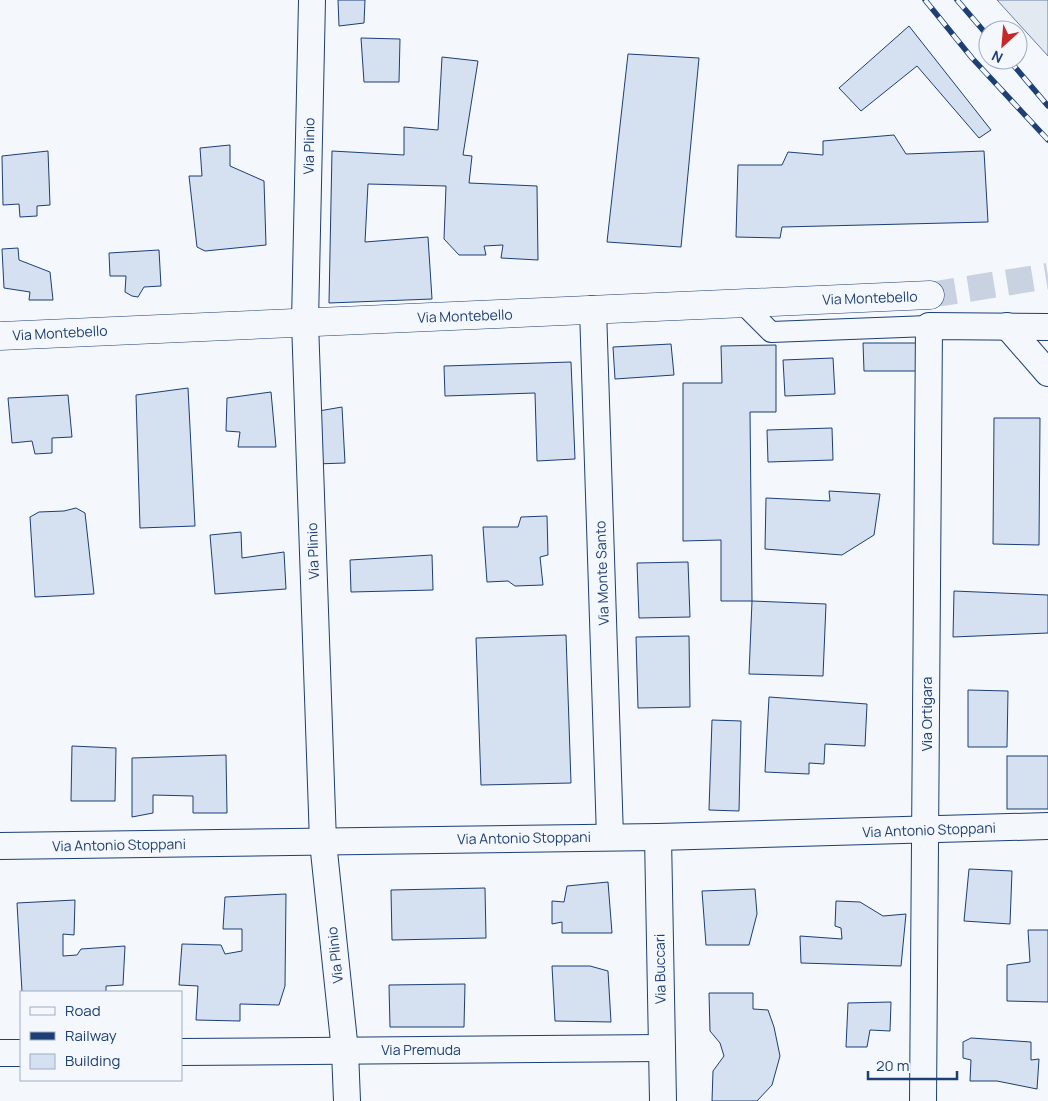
<svg xmlns="http://www.w3.org/2000/svg" width="1048" height="1101" viewBox="0 0 1048 1101" font-family="Manrope,sans-serif">
<style>
.green{fill:#e3e9f0;stroke:#687fa3}
.building{fill:#d5e0f0;stroke:#1d3f73}
.lines{fill:none;stroke-linecap:round;stroke-linejoin:round}
.minor-tunnel{stroke:#c9d2e0;stroke-width:26;stroke-dasharray:26 13;stroke-linecap:butt}
.pedestrian-casing{stroke:#1d3f73;stroke-width:22}
.minor-casing{stroke:#1d3f73;stroke-width:28}
.tertiary-casing{stroke:#1d3f73;stroke-width:29}
.pedestrian{stroke:#f4f7fb;stroke-width:20}
.minor{stroke:#f4f7fb;stroke-width:26}
.tertiary{stroke:#f4f7fb;stroke-width:28}
.rail-casing{stroke:#1d3f73;stroke-width:5.5}
.rail{stroke:#f4f7fb;stroke-width:4;stroke-dasharray:11;stroke-linecap:butt}
.labels{text-anchor:middle;stroke-width:4;stroke-linejoin:round;paint-order:stroke}
.street-label{font-size:14px;fill:#1d3f73;stroke:#f4f7fb}
</style>
<rect width="100%" height="100%" fill="#f4f7fb"/>
<polygon class="green" points="997,0 1048,0 1048,56"/>
<g class="building">
<polygon points="338,0 365,0 364,23 339,26"/>
<polygon points="909,26 991,130 979,138 917,66 861,111 839,88"/>
<polygon points="361,38 400,39 399,82 364,82"/>
<polygon points="628,54 699,58 681,247 607,242"/>
<polygon points="442,57 478,61 463,155 472,156 469,183 537,186 538,260 501,258 503,245 484,246 486,255 459,255 444,239 446,186 368,184 365,242 428,237 432,299 329,303 332,151 404,155 404,127 438,130"/>
<polygon points="894,135 906,154 984,151 988,222 782,227 780,238 736,237 738,165 782,165 788,152 823,155 823,141"/>
<polygon points="230,145 230,166 264,181 266,245 205,251 197,247 189,176 202,176 200,148"/>
<polygon points="48,151 50,205 37,206 37,216 20,217 19,204 3,205 2,156"/>
<polygon points="18,248 19,260 50,272 53,300 29,300 30,292 4,288 2,249"/>
<polygon points="159,250 161,286 144,287 138,297 132,296 125,292 126,276 110,276 109,253"/>
<polygon points="863,343 919,343 919,371 864,371"/>
<polygon points="671,344 674,375 615,379 613,347"/>
<polygon points="776,345 776,412 750,412 752,601 721,601 721,540 683,541 683,383 722,383 721,346"/>
<polygon points="833,358 835,394 785,396 783,360"/>
<polygon points="571,362 575,459 537,461 535,393 445,396 444,366"/>
<polygon points="188,388 195,526 140,528 136,395"/>
<polygon points="271,392 276,447 238,447 240,432 226,431 227,398"/>
<polygon points="68,395 72,437 52,438 52,453 35,454 32,441 12,443 8,398"/>
<polygon points="342,407 345,463 315,464 313,412"/>
<polygon points="994,418 1040,418 1039,545 993,544"/>
<polygon points="832,428 833,460 768,462 767,430"/>
<polygon points="829,491 880,494 874,535 842,555 765,549 766,498 830,501"/>
<polygon points="76,508 85,513 94,594 35,597 30,517 39,512 64,511"/>
<polygon points="547,516 548,555 540,557 543,585 515,586 508,581 487,582 483,527 518,527 521,517"/>
<polygon points="241,532 242,558 284,552 286,589 215,594 210,535"/>
<polygon points="432,555 433,590 351,592 350,560"/>
<polygon points="688,562 690,617 639,618 637,563"/>
<polygon points="954,591 1048,595 1048,633 953,637"/>
<polygon points="752,601 826,604 823,676 749,674"/>
<polygon points="566,635 571,783 481,785 476,638"/>
<polygon points="689,636 690,707 638,708 636,637"/>
<polygon points="968,690 1008,691 1007,747 968,747"/>
<polygon points="769,697 867,704 865,746 825,744 824,764 809,763 809,774 765,772"/>
<polygon points="712,720 741,721 739,811 709,810"/>
<polygon points="72,746 116,748 115,801 71,801"/>
<polygon points="226,755 227,813 193,813 193,796 153,795 153,813 132,817 132,758"/>
<rect x="1007" y="756" width="41" height="53"/>
<polygon points="969,869 1012,871 1010,924 964,921"/>
<polygon points="608,882 612,933 562,933 562,922 552,924 552,901 564,902 567,886"/>
<polygon points="485,888 486,938 392,940 391,890"/>
<polygon points="755,889 757,914 749,945 706,945 702,891"/>
<polygon points="286,894 285,986 279,1005 240,1004 240,1021 196,1020 198,986 179,985 182,944 221,945 225,954 242,951 242,929 223,929 225,897"/>
<polygon points="75,900 74,935 63,934 63,956 77,955 81,949 125,946 123,985 106,986 106,992 22,992 17,903"/>
<polygon points="836,901 860,902 883,916 906,914 901,966 801,963 800,936 842,939 841,928 835,926"/>
<polygon points="1028,930 1048,930 1048,1002 1007,1001 1007,965 1030,962"/>
<polygon points="552,966 590,966 608,971 611,1022 555,1021"/>
<polygon points="465,984 464,1027 390,1027 389,985"/>
<polygon points="709,993 753,993 753,1009 768,1010 774,1027 780,1056 772,1085 757,1101 712,1101 713,1071 724,1056 720,1043 710,1031"/>
<polygon points="891,1002 890,1031 870,1030 867,1047 846,1047 848,1003"/>
<polygon points="971,1038 1031,1042 1031,1060 1039,1059 1037,1089 997,1081 970,1081 971,1060 963,1058 963,1042"/>
</g>
<g class="lines">
<polyline class="minor-tunnel" points="930,295 1048,276"/>
<g class="pedestrian-casing">
<polyline id="pedestrian" points="749,310 771,332 929,326"/>
</g>
<g class="minor-casing">
<g id="minor">
<polyline points="312,0 305,322 323,842 345,1051 347,1101"/>
<polyline points="593,309 610,837"/>
<polyline points="1007,326 1048,373"/>
<polyline points="658,837 663,1101"/>
<polyline points="0,846 658,837 1048,826"/>
<polyline points="181,1052 662,1048"/>
<polyline points="0,1053 21,1053"/>
<polyline points="923,1101 929,326 1048,327"/>
</g>
</g>
<g class="tertiary-casing">
<polyline id="tertiary" points="0,336 930,295"/>
</g>
<use href="#pedestrian" class="pedestrian"/>
<use href="#minor" class="minor"/>
<use href="#tertiary" class="tertiary"/>
<g class="rail-casing">
<g id="rail">
<polyline points="925,0 972,58 1048,140"/>
<polyline points="957,0 988,36"/>
<polyline points="1009,60 1048,106"/>
</g>
</g>
<use href="#rail" class="rail"/>
</g>
<g class="labels">
<g class="street-label">
<text transform="translate(309 146) rotate(-89)" y="5">Via Plinio</text>
<text transform="translate(870 298) rotate(-2)" y="5">Via Montebello</text>
<text transform="translate(465 316) rotate(-2)" y="5">Via Montebello</text>
<text transform="translate(60 333) rotate(-3)" y="5">Via Montebello</text>
<text transform="translate(313 551) rotate(-92)" y="5">Via Plinio</text>
<text transform="translate(602 573) rotate(-92)" y="5">Via Monte Santo</text>
<text transform="translate(927 714) rotate(-90)" y="5">Via Ortigara</text>
<text transform="translate(929 830) rotate(-2)" y="5">Via Antonio Stoppani</text>
<text transform="translate(524 838) rotate(-1)" y="5">Via Antonio Stoppani</text>
<text transform="translate(119 845) rotate(-1)" y="5">Via Antonio Stoppani</text>
<text transform="translate(335 955) rotate(-96)" y="5">Via Plinio</text>
<text transform="translate(660 969) rotate(-91)" y="5">Via Buccari</text>
<text x="421" y="1055">Via Premuda</text>
</g>
</g>
<rect x="20" y="991" width="162" height="90" fill="#f4f7fb" stroke="#9eadc5"/>
<rect x="30" y="1007" width="25" height="8" fill="#f4f7fb" stroke="#9eadc5"/>
<text x="65" y="1016" font-size="15" fill="#1d3f73">Road</text>
<rect x="30" y="1032" width="25" height="8" fill="#1d3f73" stroke="#9eadc5"/>
<text x="65" y="1041" font-size="15" fill="#1d3f73">Railway</text>
<rect x="30" y="1054" width="25" height="15" fill="#d5e0f0" stroke="#9eadc5"/>
<text x="65" y="1066" font-size="15" fill="#1d3f73">Building</text>
<g transform="translate(1003 45) rotate(206)"><circle r="24" fill="#f4f7fb" stroke="#9eadc5"/>
<path d="M0-4L9 19L0 12L-9 19Z" fill="#c62828"/>
<text y="-8" font-size="14" font-weight="bold" text-anchor="middle" fill="#1d3f73">N</text>
</g>
<path d="M868 1071v8h89v-8" fill="none" stroke="#1d3f73" stroke-width="2.5"/>
<text x="876" y="1071" font-size="15" fill="#1d3f73" stroke="#f4f7fb" stroke-width="4" paint-order="stroke">20 m</text>
</svg>
